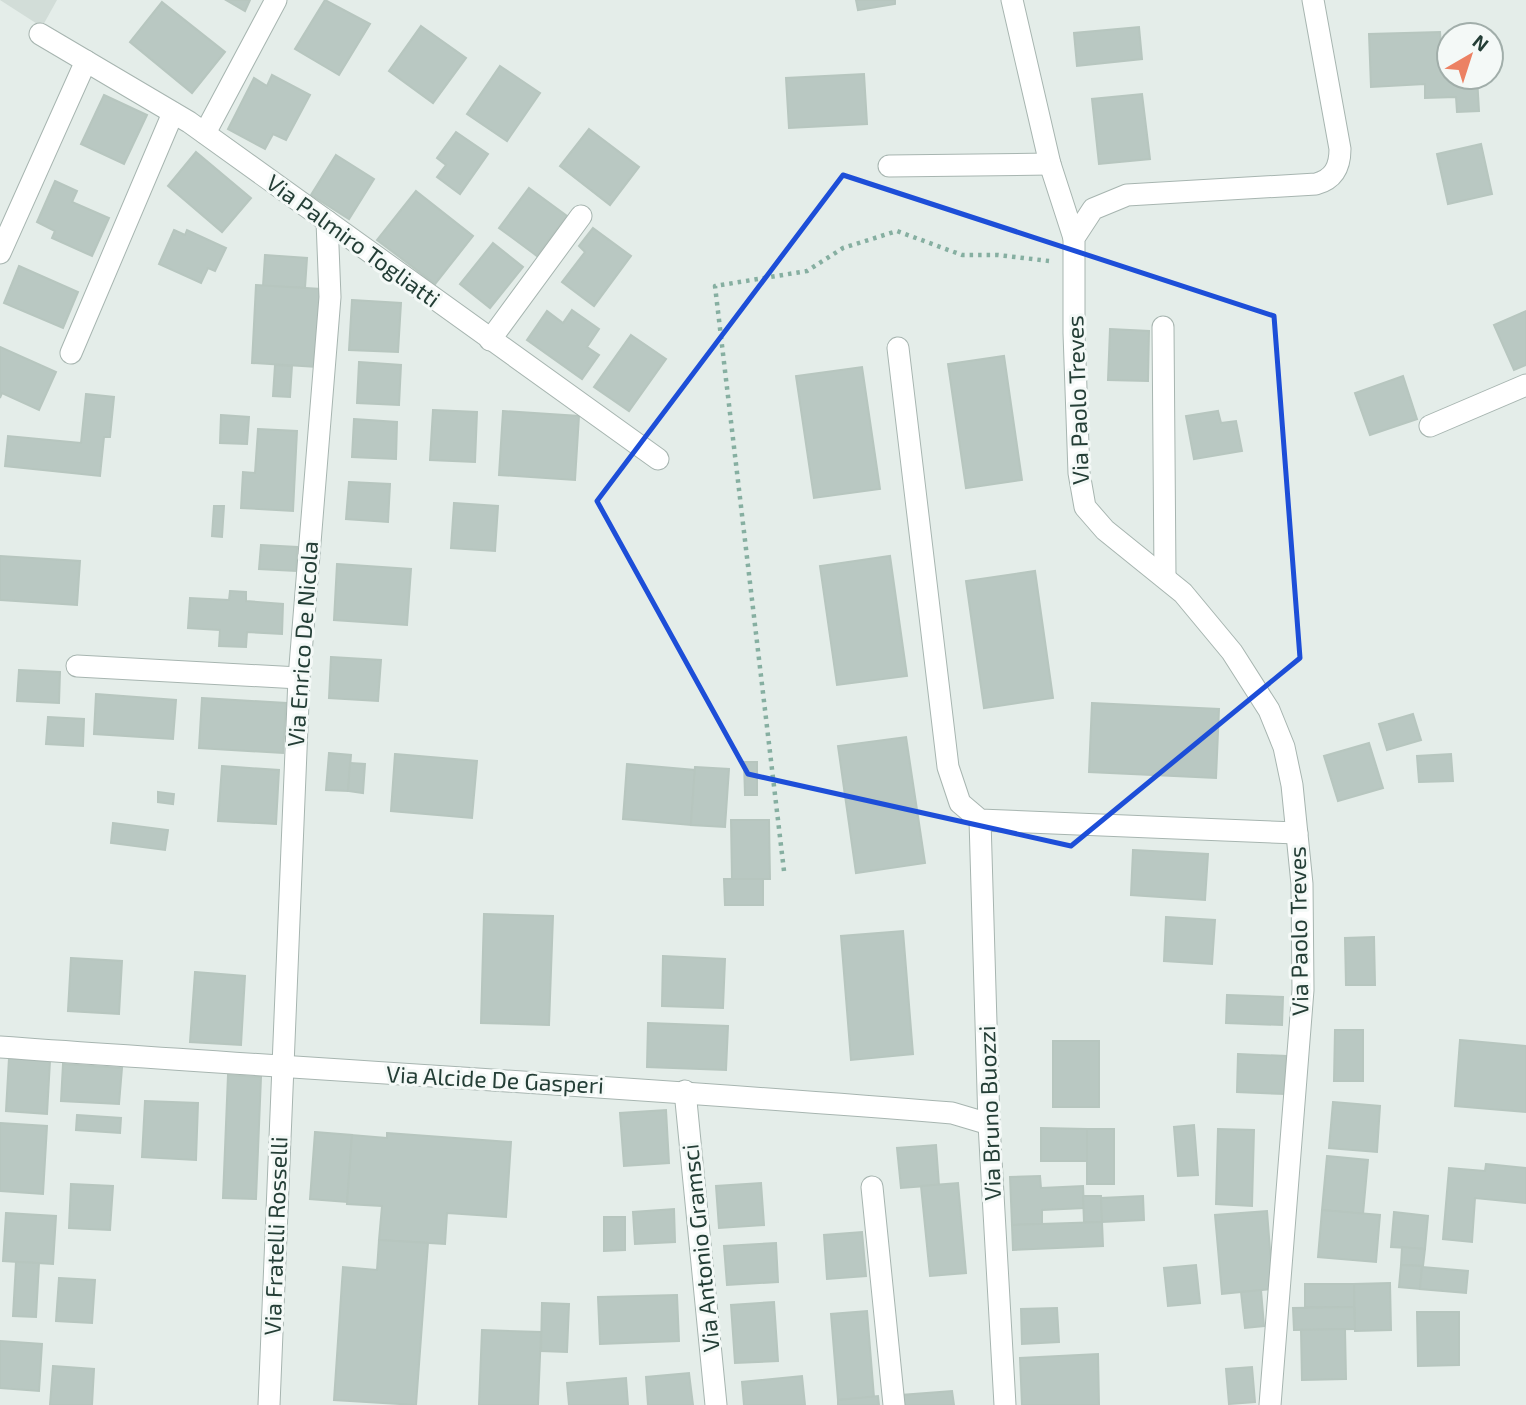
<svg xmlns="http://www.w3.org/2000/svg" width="1526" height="1405" viewBox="0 0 1526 1405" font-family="'Exo 2',sans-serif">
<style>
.built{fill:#d2ddd8}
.building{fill:#b9c8c2;stroke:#b7c6bf;stroke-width:2}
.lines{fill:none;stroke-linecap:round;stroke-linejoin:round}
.minor-casing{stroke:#a7b5b0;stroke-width:23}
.path{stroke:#86afa1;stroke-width:4.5;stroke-dasharray:3.5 5;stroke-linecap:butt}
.minor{stroke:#fff;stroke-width:21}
.marked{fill:none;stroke:#1d4ed8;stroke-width:5;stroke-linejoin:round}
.labels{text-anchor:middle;stroke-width:6;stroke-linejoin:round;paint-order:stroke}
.street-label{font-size:23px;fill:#243e36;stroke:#f4f9f7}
</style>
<rect width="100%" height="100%" fill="#e4ede9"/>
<polygon class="built" points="0,0 57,0 42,27"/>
<g class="building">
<polygon points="226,0 250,0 245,11"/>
<polygon points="325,0 370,24 339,75 295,49"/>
<polygon points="856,0 895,0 895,4 858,10"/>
<polygon points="162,2 225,52 192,93 130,42"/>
<polygon points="421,26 466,58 433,103 389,71"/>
<polygon points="1139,27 1142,59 1077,66 1074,33"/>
<polygon points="1440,32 1441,45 1449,45 1449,77 1477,77 1479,111 1457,112 1456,97 1425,98 1425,84 1371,87 1369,34"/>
<polygon points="500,66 540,93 507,141 467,114"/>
<polygon points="864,74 867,124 789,128 786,78"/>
<polygon points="272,75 310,95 286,140 273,134 265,149 228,129 254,78 267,86"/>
<polygon points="1142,94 1150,159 1099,164 1092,99"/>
<polygon points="104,95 147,115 124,164 81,144"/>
<polygon points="589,129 639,167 610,205 560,166"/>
<polygon points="456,132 488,154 460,194 437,177 446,165 437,158"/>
<polygon points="1481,144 1492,194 1448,204 1437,154"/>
<polygon points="196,152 251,198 222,232 168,186"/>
<polygon points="336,155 374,179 349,219 311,195"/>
<polygon points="55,181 77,191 72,202 109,218 92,256 52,238 55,231 37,222"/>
<polygon points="529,188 567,216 537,256 499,228"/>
<polygon points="416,191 473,236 435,284 377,240"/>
<polygon points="593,228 631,256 594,306 562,282 585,252 579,246"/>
<polygon points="174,230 185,235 187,230 226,248 215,271 208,268 201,283 159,264"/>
<polygon points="493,243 523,267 490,308 460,284"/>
<polygon points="265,255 307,258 305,288 263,286"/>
<polygon points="19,266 78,292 63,328 4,303"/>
<polygon points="256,285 321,289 317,367 252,363"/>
<polygon points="352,300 401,303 398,352 349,350"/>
<polygon points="572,310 599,329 587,347 599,355 582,379 527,340 547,311 563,323"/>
<polygon points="1526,311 1526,365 1514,370 1494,325"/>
<polygon points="1110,329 1149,331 1148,381 1108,380"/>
<polygon points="631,335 666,359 629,411 594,387"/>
<polygon points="0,347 56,372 39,410 2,393 0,398"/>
<polygon points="1004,356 1022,480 966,488 948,364"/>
<polygon points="359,362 401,365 399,405 357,403"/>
<polygon points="275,365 292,366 290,397 273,396"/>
<polygon points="862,367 880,489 814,498 796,376"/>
<polygon points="1403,376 1417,419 1370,435 1355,393"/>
<polygon points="86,394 114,397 110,437 104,437 100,476 5,466 8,436 81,443"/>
<polygon points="433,410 477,412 475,462 430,460"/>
<polygon points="503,411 579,416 575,480 499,475"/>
<polygon points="1218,411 1221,423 1236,421 1242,451 1194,459 1186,416"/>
<polygon points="221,415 249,417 247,444 220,443"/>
<polygon points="354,419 397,422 396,459 352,457"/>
<polygon points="258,429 297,431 293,511 241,508 243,472 255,473"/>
<polygon points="349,482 390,484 388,522 346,519"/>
<polygon points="454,503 498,506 495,551 451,548"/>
<polygon points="214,506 224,506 222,537 212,536"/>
<polygon points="261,545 297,547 296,571 259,569"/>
<polygon points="0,556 80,561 77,605 0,600"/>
<polygon points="890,556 907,676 837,685 820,566"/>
<polygon points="337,564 411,569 407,625 334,620"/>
<polygon points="1035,571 1053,698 984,708 966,581"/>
<polygon points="230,591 246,592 246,601 283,604 282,634 247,632 246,647 219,646 220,630 188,628 190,598 229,600"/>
<polygon points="331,657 381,660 378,701 329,698"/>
<polygon points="19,670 60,672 59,703 17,701"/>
<polygon points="96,694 176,700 173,739 94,734"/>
<polygon points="202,698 286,703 283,753 199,748"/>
<polygon points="1092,703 1219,709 1216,778 1089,772"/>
<polygon points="1413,714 1421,740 1387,750 1379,724"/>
<polygon points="48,717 84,719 83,746 46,744"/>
<polygon points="906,737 925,863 856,873 838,746"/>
<polygon points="1369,743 1383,788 1338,801 1324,756"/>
<polygon points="329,753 351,755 348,791 326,790"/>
<polygon points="395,754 477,761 472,818 391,811"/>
<polygon points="1451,754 1453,781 1419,782 1417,756"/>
<polygon points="744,762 757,762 757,795 745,795"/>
<polygon points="350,763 365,764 363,793 348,791"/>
<polygon points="627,764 695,770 691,825 623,819"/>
<polygon points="222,766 279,770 276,824 218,821"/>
<polygon points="695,767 729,769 725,827 691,825"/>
<polygon points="158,792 174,794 173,804 158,802"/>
<polygon points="731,820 769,820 770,879 732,879"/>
<polygon points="113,823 168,830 165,850 111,843"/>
<polygon points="1133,850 1208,854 1205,900 1131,895"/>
<polygon points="724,879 763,879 763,905 725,905"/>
<polygon points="484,914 553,916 549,1025 481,1023"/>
<polygon points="1166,917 1215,920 1212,964 1164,961"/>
<polygon points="903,931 913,1054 851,1060 841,936"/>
<polygon points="1374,937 1375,985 1346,985 1345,938"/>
<polygon points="663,956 725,959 723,1008 662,1006"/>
<polygon points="71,958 122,961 119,1014 68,1011"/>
<polygon points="195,972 245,976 241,1045 190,1042"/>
<polygon points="1227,995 1283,997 1282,1025 1226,1023"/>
<polygon points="648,1023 728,1026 726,1070 647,1067"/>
<polygon points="1335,1030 1363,1030 1363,1081 1334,1081"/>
<polygon points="1460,1040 1526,1046 1526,1112 1455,1106"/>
<rect x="1053" y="1041" width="46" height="66"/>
<polygon points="1238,1054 1286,1056 1285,1094 1237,1092"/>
<polygon points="9,1058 50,1061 47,1114 6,1111"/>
<polygon points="63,1064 122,1068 119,1104 61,1101"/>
<polygon points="228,1075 261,1077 256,1199 223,1198"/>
<polygon points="145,1101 198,1103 196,1160 142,1157"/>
<polygon points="1333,1102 1380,1106 1377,1152 1329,1148"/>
<polygon points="666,1110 669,1163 624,1166 620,1113"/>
<polygon points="77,1115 121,1118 120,1133 76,1130"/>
<polygon points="0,1123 47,1126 43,1194 0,1191"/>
<polygon points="1194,1125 1198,1175 1178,1176 1174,1127"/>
<polygon points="1041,1128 1087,1129 1088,1161 1041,1161"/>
<rect x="1087" y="1129" width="27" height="55"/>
<polygon points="1218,1129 1254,1130 1252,1206 1216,1204"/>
<polygon points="315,1132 352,1135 347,1202 310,1199"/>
<polygon points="387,1133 511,1142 506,1217 447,1213 445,1244 379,1240 382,1206 347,1204 352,1135 387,1138"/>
<polygon points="936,1145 939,1185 901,1188 897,1148"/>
<polygon points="1327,1156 1368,1160 1363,1214 1322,1210"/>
<polygon points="1486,1164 1526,1168 1526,1203 1475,1198 1472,1242 1443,1239 1449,1168 1485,1171"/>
<polygon points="1040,1176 1041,1188 1083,1186 1084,1208 1042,1210 1042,1224 1012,1225 1010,1177"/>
<polygon points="761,1183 764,1225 719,1228 716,1186"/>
<polygon points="958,1183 966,1273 930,1276 921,1186"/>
<polygon points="71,1184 113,1186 110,1230 69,1228"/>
<polygon points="1083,1196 1101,1196 1102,1222 1084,1222"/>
<polygon points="1143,1196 1144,1220 1102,1222 1101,1198"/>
<polygon points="674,1209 675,1242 635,1244 633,1212"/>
<polygon points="1322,1210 1380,1215 1376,1262 1318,1257"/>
<polygon points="1267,1211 1273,1289 1222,1294 1215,1215"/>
<polygon points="1394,1212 1428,1216 1425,1249 1391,1247"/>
<polygon points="6,1213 56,1216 53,1264 3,1261"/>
<polygon points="604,1217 625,1217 625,1250 604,1251"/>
<polygon points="1102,1222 1103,1246 1013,1250 1012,1225"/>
<polygon points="862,1232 866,1276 827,1279 824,1235"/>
<polygon points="379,1240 428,1243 416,1405 334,1400 343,1267 377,1270"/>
<polygon points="776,1243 778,1282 727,1285 724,1246"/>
<polygon points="1402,1247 1425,1249 1423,1266 1401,1265"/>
<polygon points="16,1262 39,1263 36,1317 13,1316"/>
<polygon points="1196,1265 1200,1303 1168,1306 1164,1268"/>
<polygon points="1401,1265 1422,1266 1420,1289 1399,1287"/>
<polygon points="1422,1267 1468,1271 1466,1293 1420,1289"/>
<polygon points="59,1278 95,1280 92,1323 56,1321"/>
<polygon points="1390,1283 1391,1330 1355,1331 1354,1284"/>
<rect x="1305" y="1284" width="49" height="23"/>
<polygon points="1261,1290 1264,1326 1245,1328 1241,1292"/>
<polygon points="677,1295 679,1341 600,1344 598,1297"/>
<polygon points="774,1302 778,1361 735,1363 731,1305"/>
<polygon points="542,1303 569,1304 567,1352 541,1351"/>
<polygon points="1354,1307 1355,1329 1294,1330 1293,1308"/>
<polygon points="1057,1308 1059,1342 1022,1344 1021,1309"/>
<polygon points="867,1311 874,1397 838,1400 831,1314"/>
<polygon points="1417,1312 1459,1312 1459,1365 1418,1366"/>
<polygon points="1345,1329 1346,1379 1302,1380 1301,1330"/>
<polygon points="482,1330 541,1332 538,1405 479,1405"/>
<polygon points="0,1341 42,1344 39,1391 0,1388"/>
<polygon points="1098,1354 1099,1405 1022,1405 1020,1358"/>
<polygon points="53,1366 94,1369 92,1405 50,1405"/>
<polygon points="1252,1367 1255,1402 1229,1404 1226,1369"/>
<polygon points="689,1373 693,1405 648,1405 646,1377"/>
<polygon points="802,1376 805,1405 744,1405 742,1382"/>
<polygon points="626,1378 628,1405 569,1405 567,1383"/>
<polygon points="952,1391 954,1405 902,1405 901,1395"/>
<polygon points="878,1396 879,1405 838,1405 838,1400"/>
</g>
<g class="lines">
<g class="minor-casing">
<g id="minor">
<polyline points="1012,0 1050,164 1074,238"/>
<polyline points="40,34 189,122 658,459"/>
<polyline points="205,133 276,0"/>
<polyline points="889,166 1050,164"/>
<polyline points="0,253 86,61"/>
<polyline points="1163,327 1165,576"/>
<polyline points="490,340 581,216"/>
<polyline points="898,348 948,767 960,803 980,820 1297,833"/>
<polyline points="71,353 173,113"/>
<polyline points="1430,426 1526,385"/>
<polyline points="77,666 299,678"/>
<polyline points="980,820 989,1124 1005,1405"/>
<path d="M0,1047C317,1070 635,1087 952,1113L989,1124"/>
<polyline points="685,1091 716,1405"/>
<polyline points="872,1187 894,1405"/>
<polyline points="269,1405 299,678 330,297 327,221"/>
<path d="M1270,1405L1303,990L1302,884L1292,785L1284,747L1269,710L1232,652L1183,593L1105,530L1085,507L1079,473L1074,333V238L1093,209L1127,195L1316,184C1334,179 1340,167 1340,149L1313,0"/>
</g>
</g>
<polyline class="path" points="784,871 715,286 807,271 843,248 897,231 962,255 998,255 1049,261"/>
<use href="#minor" class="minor"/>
</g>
<path class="marked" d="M843,175L1274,316L1300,658L1071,846L748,774L597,501Z"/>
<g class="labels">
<g class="street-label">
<text transform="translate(353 241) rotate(36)" y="8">Via Palmiro Togliatti</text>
<text transform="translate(1078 400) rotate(-92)" y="8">Via Paolo Treves</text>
<text transform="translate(303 644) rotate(-86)" y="8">Via Enrico De Nicola</text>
<text transform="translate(1299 931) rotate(-91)" y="8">Via Paolo Treves</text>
<text transform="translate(495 1080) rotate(3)" y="8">Via Alcide De Gasperi</text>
<text transform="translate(990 1113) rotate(-92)" y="8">Via Bruno Buozzi</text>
<text transform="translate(276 1236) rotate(-88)" y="8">Via Fratelli Rosselli</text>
<text transform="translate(701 1248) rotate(-96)" y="8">Via Antonio Gramsci</text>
</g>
</g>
<g transform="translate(1470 56) rotate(39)"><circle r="33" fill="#f4f9f7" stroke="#a1aeaa" stroke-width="2"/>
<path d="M0-5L12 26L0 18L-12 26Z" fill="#ec8163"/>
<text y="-10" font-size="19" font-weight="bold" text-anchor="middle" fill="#243e36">N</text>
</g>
</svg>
